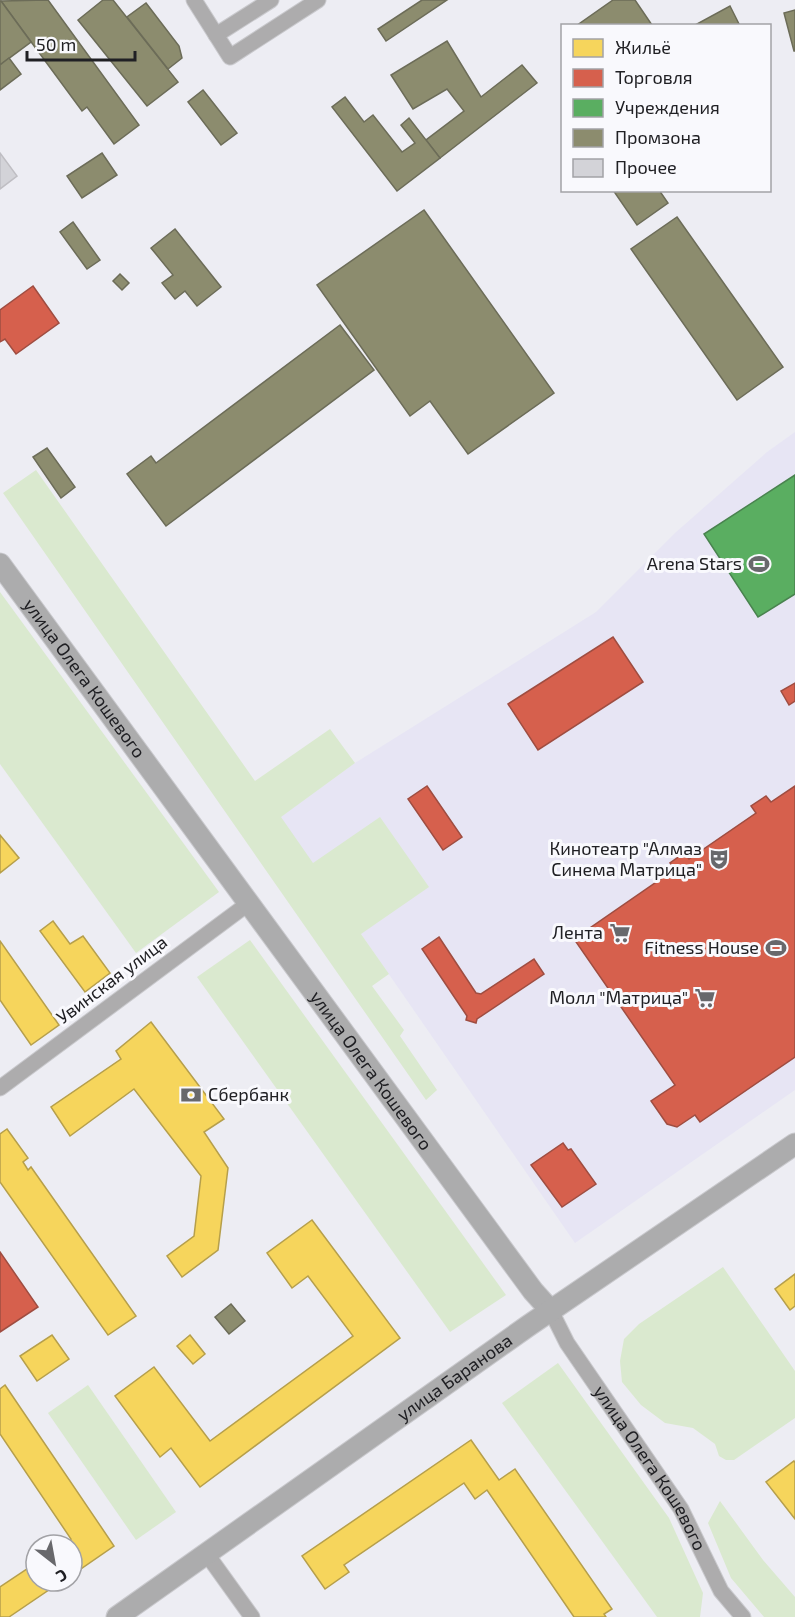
<svg xmlns="http://www.w3.org/2000/svg" width="795" height="1617" viewBox="0 0 795 1617" font-family="'Exo 2',sans-serif">
<style>
.commercial{fill:#e7e5f4}
.green{fill:#dae9cf}
.homes{fill:#f6d55c;stroke:#b69f4b;stroke-width:1.5}
.shops{fill:#d6604d;stroke:#9f4d41;stroke-width:1.5}
.public{fill:#5aae61;stroke:#49834f;stroke-width:1.5}
.industry{fill:#8c8c6e;stroke:#6c6c58;stroke-width:1.5}
.building{fill:#d3d3d8;stroke:#bfbec3;stroke-width:1.5}
.lines{fill:none;stroke-linecap:round;stroke-linejoin:round}
.street-casing{stroke:#c9c9cd;stroke-width:17}
.secondary-casing{stroke:#c9c9cd;stroke-width:23}
.street{stroke:#adacad;stroke-width:15}
.secondary{stroke:#acacad;stroke-width:21}
.labels{text-anchor:middle;stroke-width:6;stroke-linejoin:round;paint-order:stroke}
.poi-label{font-size:18px;fill:#202024;stroke:#f9f9fd;text-anchor:end}
.street-label{font-size:18px;fill:#202024;stroke:#f9f9fd}
</style>
<rect width="100%" height="100%" fill="#ededf3"/>
<polygon class="commercial" points="795,432 795,1090 575,1243 280,817 355,763 596,612 675,533 767,452"/>
<g class="green">
<polygon points="36,470 255,781 330,729 355,763 281,817 313,863 380,817 429,887 361,934 389,974 372,986 404,1030 400,1036 437,1090 426,1100 3,493"/>
<polygon points="0,592 219,892 136,953 0,764"/>
<polygon points="250,940 506,1295 450,1332 197,977"/>
<polygon points="723,1267 795,1371 795,1418 734,1460 726,1460 719,1456 715,1444 693,1428 665,1423 641,1405 622,1382 620,1361 624,1339 639,1324"/>
<polygon points="558,1363 669,1518 703,1593 700,1617 657,1617 502,1403"/>
<polygon points="88,1385 176,1512 136,1540 48,1413"/>
<polygon points="720,1501 763,1560 795,1597 795,1617 764,1617 731,1578 708,1523"/>
</g>
<g class="homes">
<polygon points="0,835 19,858 0,873"/>
<polygon points="53,921 70,944 83,936 110,973 85,992 40,931"/>
<polygon points="0,941 59,1025 31,1045 0,1000"/>
<polygon points="151,1022 224,1119 204,1132 228,1168 218,1250 182,1277 167,1256 194,1236 201,1176 134,1089 70,1136 51,1107 121,1059 116,1051"/>
<polygon points="7,1129 28,1158 23,1162 28,1170 31,1167 136,1316 108,1335 0,1182 0,1134"/>
<polygon points="312,1220 400,1338 200,1487 171,1448 160,1457 115,1396 154,1367 210,1441 353,1336 308,1276 292,1288 267,1253"/>
<polygon points="795,1274 795,1306 790,1310 775,1289"/>
<polygon points="52,1335 69,1359 37,1381 20,1356"/>
<polygon points="190,1335 205,1354 193,1364 177,1346"/>
<polygon points="5,1385 114,1546 72,1575 72,1545 63,1545 71,1539 0,1434 0,1389"/>
<polygon points="471,1440 499,1480 515,1469 612,1609 604,1614 606,1617 574,1617 487,1490 475,1499 464,1483 344,1565 349,1572 325,1589 302,1556"/>
<polygon points="794,1461 795,1463 795,1519 766,1482"/>
<polygon points="36,1563 36,1581 62,1581 9,1617 0,1617 0,1587"/>
</g>
<g class="shops">
<polygon points="33,286 59,323 16,354 5,339 0,342 0,310"/>
<polygon points="613,637 643,682 538,750 508,704"/>
<polygon points="795,683 795,701 789,705 781,691"/>
<polygon points="427,786 462,837 443,850 408,799"/>
<polygon points="795,786 795,1057 700,1122 695,1115 677,1127 667,1124 651,1101 675,1085 574,939 675,869 670,863 684,853 689,859 756,813 751,806 766,796 771,802"/>
<polygon points="439,937 476,993 481,994 534,959 544,974 477,1019 476,1023 466,1020 467,1016 422,949"/>
<polygon points="563,1143 568,1150 571,1149 596,1184 562,1207 531,1165"/>
<polygon points="0,1252 38,1307 0,1332"/>
</g>
<polygon class="public" points="795,475 795,594 758,617 704,534"/>
<g class="industry">
<polygon points="48,0 139,125 114,144 87,107 82,111 1,1"/>
<polygon points="103,0 113,0 178,82 147,106 78,20"/>
<polygon points="422,0 447,0 386,41 378,29"/>
<polygon points="613,0 635,0 652,25 576,26"/>
<polygon points="1,1 31,42 0,65 0,1"/>
<polygon points="146,3 179,46 182,58 168,69 127,17"/>
<polygon points="730,6 740,26 695,25"/>
<polygon points="795,10 795,51 794,51 784,13"/>
<polygon points="447,41 481,97 522,65 537,83 440,158 426,140 464,111 447,89 413,109 391,75"/>
<polygon points="9,58 21,74 0,90 0,65"/>
<polygon points="203,90 237,133 221,145 188,102"/>
<polygon points="345,97 364,122 373,115 402,152 415,143 401,125 409,118 440,158 397,191 332,107"/>
<polygon points="102,153 117,175 82,198 67,176"/>
<polygon points="613,190 659,190 668,203 637,225"/>
<polygon points="424,210 554,393 468,454 430,401 410,416 317,285"/>
<polygon points="677,217 783,367 737,400 631,249"/>
<polygon points="73,222 100,260 87,269 60,232"/>
<polygon points="175,229 221,287 197,306 185,291 175,299 162,283 173,275 151,248"/>
<polygon points="120,274 129,283 122,290 113,281"/>
<polygon points="340,325 374,370 166,526 127,474 151,456 156,463"/>
<polygon points="47,448 75,487 61,498 33,457"/>
<polygon points="231,1304 245,1321 229,1334 215,1317"/>
</g>
<polygon class="building" points="0,153 17,176 0,189"/>
<g class="lines">
<g class="street-casing">
<g id="street">
<polyline points="194,0 230,57 318,0"/>
<polyline points="216,35 271,0"/>
<polyline points="0,1088 249,903"/>
<path id="s1" d="M551,1311L567,1343L681,1509L721,1591L743,1617"/>
<polyline points="206,1553 252,1617"/>
</g>
</g>
<g class="secondary-casing">
<g id="secondary">
<path id="s2" d="M0,564C179,806 354,1050 533,1291L551,1311"/>
<path id="s3" d="M117,1617L528,1326L795,1144"/>
</g>
</g>
<use href="#street" class="street"/>
<use href="#secondary" class="secondary"/>
</g>
<defs>
<g id="stadium-bare" transform="scale(1.62)"><path d="M0-5a6.5 5 0 1 0 0 10a6.5 5 0 1 0 0-10ZM-3.5-1.8h7v3.6h-7Z" fill="#68686c" stroke="#f9f9fd" stroke-width="2.5" paint-order="stroke"/></g>
<g id="theatre-bare" transform="scale(1.62)"><path d="M-5-5.5Q0-4 5-5.5V0Q5 5 0 6Q-5 5-5 0ZM-3.3-2.5H-1v1.5H-3.3ZM1-2.5H3.3v1.5H1ZM-2.8 1Q0 5.5 2.8 1Z" fill="#68686c" stroke="#f9f9fd" stroke-width="2.5" paint-order="stroke"/></g>
<g id="supermarket-bare" transform="scale(1.62)"><path d="M-6-5.5h2.5l.6 2H6L4.5 2H-2.5L-4.4-4H-6ZM-1.5 3.2a1.3 1.3 0 1 0 .1 0ZM3 3.2a1.3 1.3 0 1 0 .1 0Z" fill="#68686c" stroke="#f9f9fd" stroke-width="2.5" paint-order="stroke"/></g>
<g id="bank-bare" transform="scale(1.62)"><path d="M-6-4H6V4H-6ZM0-2.3a2.3 2.3 0 1 0 0 4.6a2.3 2.3 0 1 0 0-4.6Z" fill="#68686c" stroke="#f9f9fd" stroke-width="2.5" paint-order="stroke"/></g>
</defs>
<g fill-rule="evenodd">
<use href="#stadium-bare" x="759" y="564"/>
<use href="#theatre-bare" x="719" y="859"/>
<use href="#supermarket-bare" x="620" y="933"/>
<use href="#stadium-bare" x="776" y="948"/>
<use href="#supermarket-bare" x="705" y="998"/>
<use href="#bank-bare" x="191" y="1095"/>
</g>
<g class="labels">
<g class="poi-label">
<text x="742" y="570">Arena Stars</text>
<text x="702" y="855">Кинотеатр "Алмаз<tspan x="702" dy="21">Синема Матрица"</tspan></text>
<text x="603" y="939">Лента</text>
<text x="759" y="954">Fitness House</text>
<text x="688" y="1004">Молл "Матрица"</text>
<text x="208" y="1101" text-anchor="start">Сбербанк</text>
</g>
<g class="street-label">
<text dy="6" stroke="none"><textPath href="#s2" startOffset="142">улица Олега Кошевого</textPath></text>
<text transform="translate(112 980) rotate(-37)" y="6">Увинская улица</text>
<text dy="6" stroke="none"><textPath href="#s2" startOffset="628">улица Олега Кошевого</textPath></text>
<text dy="6" stroke="none"><textPath href="#s3" startOffset="414">улица Баранова</textPath></text>
<text dy="6" stroke="none"><textPath href="#s1" startOffset="186">улица Олега Кошевого</textPath></text>
</g>
</g>
<rect x="561" y="24" width="210" height="168" fill="#f9f9fd" stroke="#a2a2a6" stroke-width="1.5"/>
<rect x="573" y="39" width="30" height="18" fill="#f6d55c" stroke="#a2a2a6" stroke-width="1.5"/>
<text x="615" y="54" font-size="18" fill="#202024">Жильё</text>
<rect x="573" y="69" width="30" height="18" fill="#d6604d" stroke="#a2a2a6" stroke-width="1.5"/>
<text x="615" y="84" font-size="18" fill="#202024">Торговля</text>
<rect x="573" y="99" width="30" height="18" fill="#5aae61" stroke="#a2a2a6" stroke-width="1.5"/>
<text x="615" y="114" font-size="18" fill="#202024">Учреждения</text>
<rect x="573" y="129" width="30" height="18" fill="#8c8c6e" stroke="#a2a2a6" stroke-width="1.5"/>
<text x="615" y="144" font-size="18" fill="#202024">Промзона</text>
<rect x="573" y="159" width="30" height="18" fill="#d3d3d8" stroke="#a2a2a6" stroke-width="1.5"/>
<text x="615" y="174" font-size="18" fill="#202024">Прочее</text>
<g transform="translate(54 1563) rotate(149)"><circle r="28" fill="#f9f9fd" stroke="#a2a2a6" stroke-width="1.5"/>
<path d="M0-4.5L10 22L0 15L-10 22Z" fill="#68686c"/>
<text y="-9" font-size="16" font-weight="bold" text-anchor="middle" fill="#202024">С</text>
</g>
<path d="M27 51v9h108v-9" fill="none" stroke="#202024" stroke-width="3"/>
<text x="36" y="51" font-size="18" fill="#202024" stroke="#f9f9fd" stroke-width="4.5" paint-order="stroke">50 m</text>
</svg>
